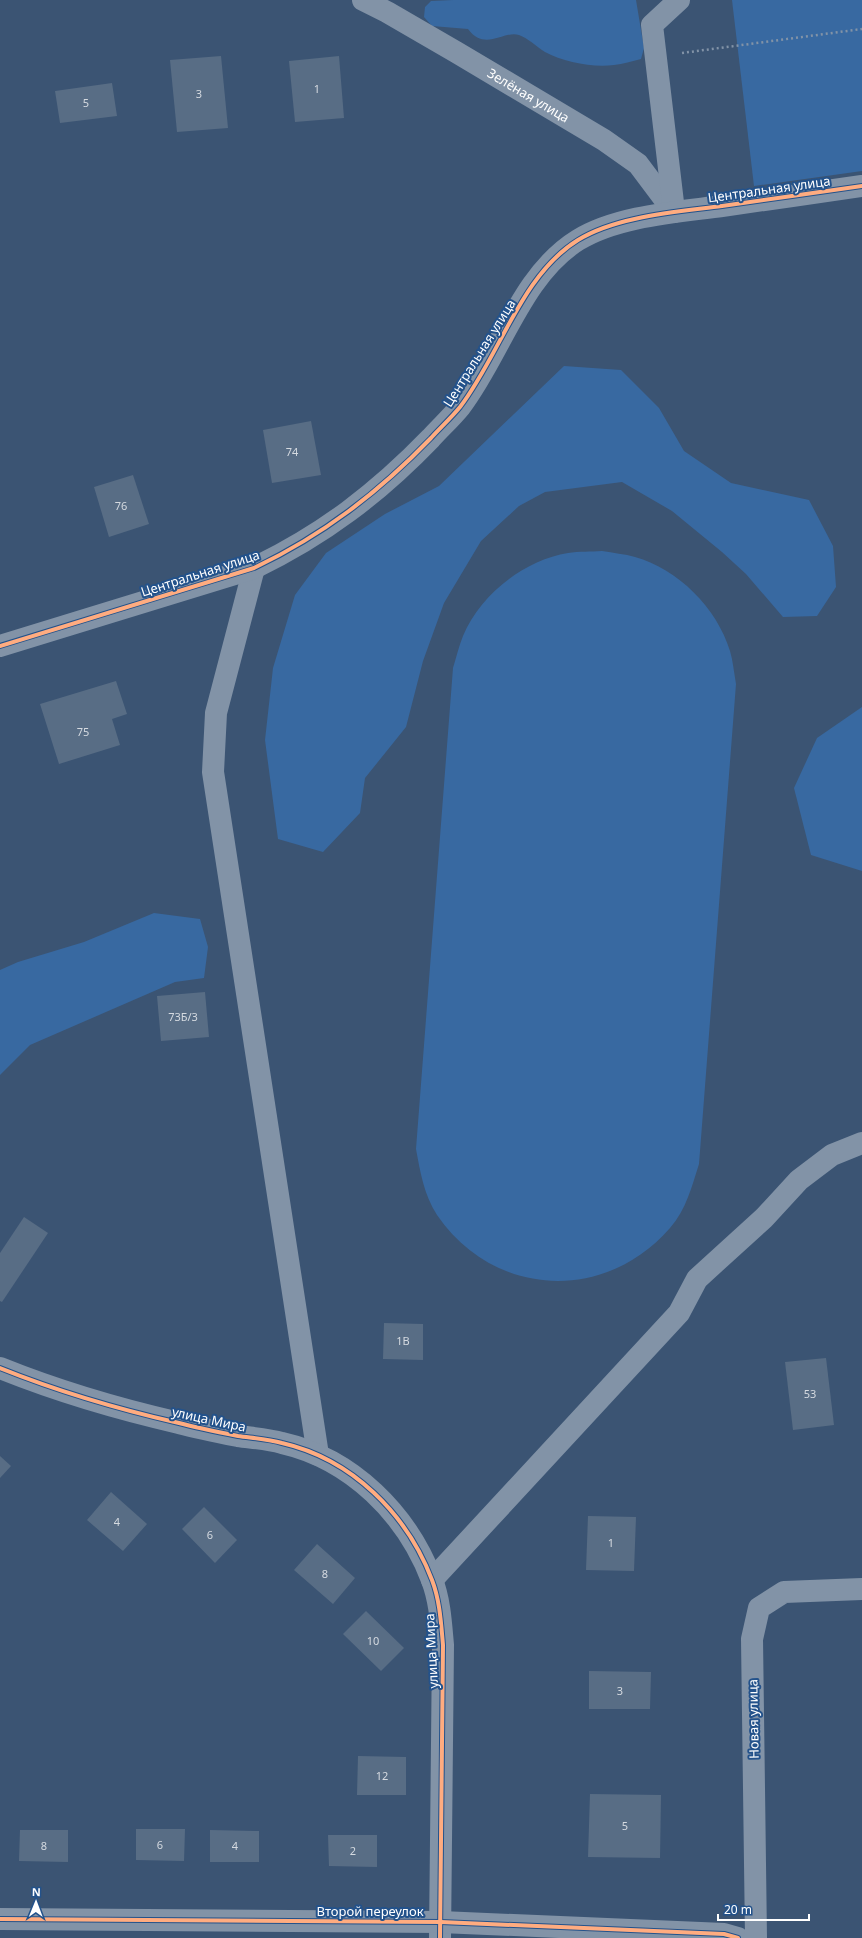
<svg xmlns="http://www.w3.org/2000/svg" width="862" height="1938" viewBox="0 0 862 1938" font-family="'Noto Sans',sans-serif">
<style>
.green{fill:#3869a1}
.building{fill:#586d85}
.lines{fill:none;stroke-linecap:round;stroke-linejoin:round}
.path{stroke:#8293a7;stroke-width:2.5;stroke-dasharray:2 3;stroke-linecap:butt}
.minor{stroke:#8293a7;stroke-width:22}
.cycleway-casing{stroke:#23528b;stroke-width:6}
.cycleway{stroke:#ffac80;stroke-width:4}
.labels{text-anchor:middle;stroke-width:4;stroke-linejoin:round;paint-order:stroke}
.number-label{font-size:11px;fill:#d5dae0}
.street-label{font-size:13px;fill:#fff;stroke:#23528b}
</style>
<rect width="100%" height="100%" fill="#3b5473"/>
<g class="green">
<path d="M453,0H636L644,48L641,59C632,61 623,64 614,65C593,68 564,62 545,52C537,47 528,38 519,35C504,30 485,52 468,29L432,26L424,17L425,7L431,1Z"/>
<polygon points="732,0 862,0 862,171 754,186"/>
<polygon points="564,366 621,370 659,408 684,451 731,483 809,500 833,546 836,587 817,616 783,617 746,574 722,552 672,511 622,482 545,492 519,506 481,541 444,603 423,661 406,727 365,778 360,813 323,852 278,839 265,740 273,668 295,595 326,553 385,514 439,486"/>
<path d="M602,551C613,553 625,554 635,557C678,569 717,608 730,651C733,661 734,673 736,684L699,1164C692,1186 686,1210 670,1228C605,1303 494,1298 437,1215C424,1195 420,1171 416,1149L453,668C456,658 459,646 463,636C480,595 524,560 568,553C579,551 591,552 602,551Z"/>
<polygon points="862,707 862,871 811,855 794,788 817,738"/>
<polygon points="154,913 200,919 208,947 204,978 175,982 30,1045 0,1075 0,970 18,962 84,942"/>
</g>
<g class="building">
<polygon points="221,56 228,128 177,132 170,60"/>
<polygon points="339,56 344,118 295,122 289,61"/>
<polygon points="112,83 117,116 60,123 55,91"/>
<polygon points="311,421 321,475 272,483 263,430"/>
<polygon points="133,475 149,524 109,537 94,487"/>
<polygon points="116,681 127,714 112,719 120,745 59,764 40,704"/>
<polygon points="205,992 209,1037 161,1041 157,996"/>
<polygon points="24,1217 48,1233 2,1302 0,1301 0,1253"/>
<polygon points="384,1323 423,1324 423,1360 383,1359"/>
<polygon points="826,1358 834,1425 793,1430 785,1362"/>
<polygon points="0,1456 11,1466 0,1478"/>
<polygon points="111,1492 147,1524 123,1551 87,1520"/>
<polygon points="204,1507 237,1540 215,1563 182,1529"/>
<polygon points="588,1516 636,1517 634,1571 586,1570"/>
<polygon points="317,1544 355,1578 333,1604 294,1570"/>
<polygon points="366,1611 404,1648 381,1671 343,1634"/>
<polygon points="589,1671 651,1672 650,1709 589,1709"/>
<polygon points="358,1756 406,1757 406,1795 357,1795"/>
<polygon points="590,1794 661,1795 660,1858 588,1857"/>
<polygon points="136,1829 185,1829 184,1861 136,1860"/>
<polygon points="20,1830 68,1830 68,1862 19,1861"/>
<polygon points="210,1830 259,1831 259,1862 210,1862"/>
<polygon points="328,1835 377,1835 377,1867 329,1866"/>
</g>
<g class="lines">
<polyline class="path" points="682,53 862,29"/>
<g class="minor">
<path id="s1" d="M363,0L387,12L456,52L604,140L638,164L674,212"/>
<polyline points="674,211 652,25 679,0"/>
<polyline points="254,568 216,713 213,772 318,1455"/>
<path d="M0,646L254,568C323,535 378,493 431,438C440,428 451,418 460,407C500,355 521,275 578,240C617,216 677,212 722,206C769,199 815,193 862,186"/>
<path d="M0,1368C57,1391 118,1409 179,1423C198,1428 218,1432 238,1436C252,1438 268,1439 282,1443C352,1459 407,1514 432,1580C440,1601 441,1623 443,1645L440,1938"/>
<polyline points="432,1580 679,1313 697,1279 764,1218 799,1180 832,1155 862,1143"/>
<polyline points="0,1919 441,1922 724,1934 738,1938"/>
<polyline points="756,1938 752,1639 759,1608 784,1592 862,1589"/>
</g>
<g class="cycleway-casing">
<g id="cycleway">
<path d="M0,646L254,568C323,535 378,493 431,438C440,428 451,418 460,407C500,355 521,275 578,240C617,216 677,212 722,206C769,199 815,193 862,186"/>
<path d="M0,1368C57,1391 118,1409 179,1423C198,1428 218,1432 238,1436C252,1438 268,1439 282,1443C352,1459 407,1514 432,1580C440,1601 441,1623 443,1645L440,1938"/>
<polyline points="0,1919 441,1922 724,1934 738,1938"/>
</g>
</g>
<use href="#cycleway" class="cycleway"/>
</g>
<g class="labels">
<g class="number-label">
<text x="317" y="93">1</text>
<text x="199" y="98">3</text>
<text x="86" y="107">5</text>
<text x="292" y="456">74</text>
<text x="121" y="510">76</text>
<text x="83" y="736">75</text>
<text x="183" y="1021">73Б/3</text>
<text x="403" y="1345">1В</text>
<text x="810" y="1398">53</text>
<text x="117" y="1526">4</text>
<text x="210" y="1539">6</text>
<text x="611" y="1547">1</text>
<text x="325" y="1578">8</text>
<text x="373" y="1645">10</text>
<text x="620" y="1695">3</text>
<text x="382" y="1780">12</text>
<text x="625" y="1830">5</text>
<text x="160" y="1849">6</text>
<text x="44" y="1850">8</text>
<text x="235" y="1850">4</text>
<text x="353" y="1855">2</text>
</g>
<g class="street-label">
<text dy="5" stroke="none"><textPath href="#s1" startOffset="191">Зелёная улица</textPath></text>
<text transform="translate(769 189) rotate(-8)" y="5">Центральная улица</text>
<text transform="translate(479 353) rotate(-58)" y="5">Центральная улица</text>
<text transform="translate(200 573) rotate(-18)" y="5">Центральная улица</text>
<text transform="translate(209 1419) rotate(12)" y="5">улица Мира</text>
<text transform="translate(431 1651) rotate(-93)" y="5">улица Мира</text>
<text transform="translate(753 1719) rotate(-91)" y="5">Новая улица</text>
<text x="370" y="1916">Второй переулок</text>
</g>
</g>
<g transform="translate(36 1902) rotate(1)" stroke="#23528b" stroke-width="3" paint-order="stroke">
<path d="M0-3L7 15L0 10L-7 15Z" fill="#ffffff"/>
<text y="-6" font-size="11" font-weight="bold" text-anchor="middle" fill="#ffffff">N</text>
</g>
<path d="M718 1914v6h91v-6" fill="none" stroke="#ffffff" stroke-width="2"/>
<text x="724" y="1914" font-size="12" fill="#ffffff" stroke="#23528b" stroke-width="3" paint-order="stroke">20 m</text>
</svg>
